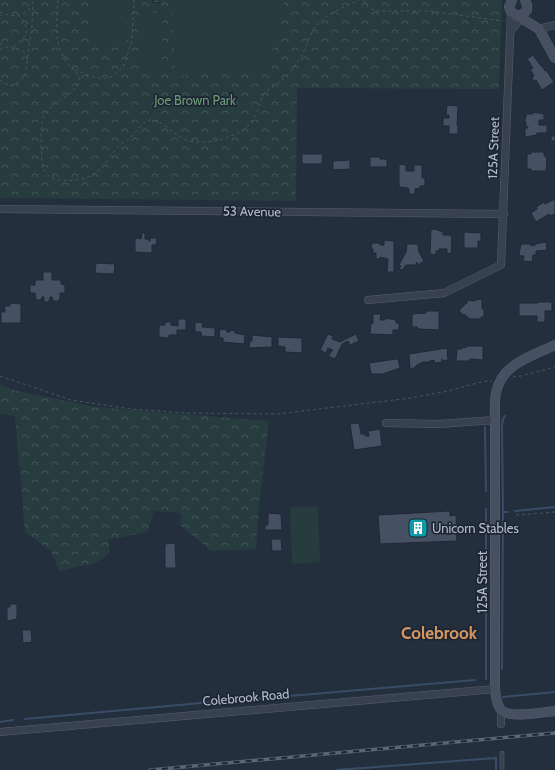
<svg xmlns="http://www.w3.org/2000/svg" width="555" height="770" viewBox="0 0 555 770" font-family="Cabin,sans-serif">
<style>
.forest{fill:url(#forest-crowns)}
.garden{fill:#263c3f}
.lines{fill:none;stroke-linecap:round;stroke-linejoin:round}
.stream{stroke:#394c67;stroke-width:2}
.building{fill:#455162;stroke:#1f2835}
.lane-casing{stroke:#565f6c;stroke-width:4.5}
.street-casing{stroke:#565f6c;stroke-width:8}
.secondary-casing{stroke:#565f6c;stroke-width:10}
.path{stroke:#44595c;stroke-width:1;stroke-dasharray:3 3;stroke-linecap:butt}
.lane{stroke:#38414e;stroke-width:3.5}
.street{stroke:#38414e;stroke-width:7}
.secondary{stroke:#465061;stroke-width:9}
.rail-casing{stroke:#5a6575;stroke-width:3.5}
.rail{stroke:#1d2633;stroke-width:2;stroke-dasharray:6;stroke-linecap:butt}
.labels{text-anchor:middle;stroke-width:3.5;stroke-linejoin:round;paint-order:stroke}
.park-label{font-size:13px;fill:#6b9a76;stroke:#1d2633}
.street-label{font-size:13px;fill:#b4bcc9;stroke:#1d2633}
.poi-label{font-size:13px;fill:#b4bcc9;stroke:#1d2633;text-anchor:start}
.district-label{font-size:17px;font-weight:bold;fill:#d59563;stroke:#1d2633}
</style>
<defs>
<pattern id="forest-crowns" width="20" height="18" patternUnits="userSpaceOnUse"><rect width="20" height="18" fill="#263c3f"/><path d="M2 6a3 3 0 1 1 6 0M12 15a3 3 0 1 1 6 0" fill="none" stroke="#435659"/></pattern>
</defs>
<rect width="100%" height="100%" fill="#242f3e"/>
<g class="forest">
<polygon points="0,0 502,0 499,89 297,88 296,201 0,198"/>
<polygon points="0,384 13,390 95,407 269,421 260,496 256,549 211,551 180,525 181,513 154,511 147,532 108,540 110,553 95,563 59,571 51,551 25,532 15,416 0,414"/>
</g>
<g class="garden">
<polygon points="91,0 128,0 127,48 90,46"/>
<polygon points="172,0 284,0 281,23 266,70 175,76"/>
<polygon points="139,12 163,13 162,71 139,72"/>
<polygon points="318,506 320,562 292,564 290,507"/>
</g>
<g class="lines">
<g class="stream">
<polyline points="485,427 486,491"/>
<polyline points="486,509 486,679"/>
<polyline points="515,511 555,507"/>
<polyline points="503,512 508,512"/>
<polyline points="502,669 503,512 502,426 503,419 505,416"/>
<polyline points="503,697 555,692"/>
<polyline points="255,699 475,680"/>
<polyline points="25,719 245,699"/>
<polyline points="0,722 13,720"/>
<polyline points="336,770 496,758 496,770"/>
</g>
</g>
<g class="building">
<polygon points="153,0 160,0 159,3 153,2"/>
<polygon points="533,55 541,66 542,66 545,71 546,70 554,82 542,90 536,80 534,81 532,78 534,76 530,69 533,68 527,59"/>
<polygon points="447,105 458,106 457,125 458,125 458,134 449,134 449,126 443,126 443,118 449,118 449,115 446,115"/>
<polygon points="533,112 544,114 544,120 539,120 539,125 547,125 547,133 537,133 537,135 525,137 525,128 528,128 528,127 526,127 526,123 525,123 525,118 526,118 526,114 533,114"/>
<rect x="551" y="136" width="4" height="5"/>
<polygon points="531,152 544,152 544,156 546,156 546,158 547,158 546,171 531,171 531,169 527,169 527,154 531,154"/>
<polygon points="302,154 323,154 322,164 302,164"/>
<polygon points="370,157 380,157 380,159 387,159 387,167 370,167"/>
<polygon points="350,160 350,169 333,170 333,161"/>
<polygon points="399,164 406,165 406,171 414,171 414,165 422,165 422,178 425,178 425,186 420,186 420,188 415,189 415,194 409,194 409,189 408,188 399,187"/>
<polygon points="555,199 555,214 550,216 549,214 536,222 531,213 537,209 536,207 544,202 545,204"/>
<polygon points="431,229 439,230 439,231 443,231 443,235 449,235 450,236 452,236 451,253 447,254 447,249 439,249 439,251 436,251 436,255 430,254"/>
<polygon points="464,232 481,233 481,241 478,241 478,248 464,248"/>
<polygon points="142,233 145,233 145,239 148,239 149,241 150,241 150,238 157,238 156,245 152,245 152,253 135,252 135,240 137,238 141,239"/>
<polygon points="384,240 394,241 394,272 387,272 388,259 380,257 380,259 376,259 376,253 373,253 373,249 371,249 372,243 380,243 380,245 384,245"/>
<polygon points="546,242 547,250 536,251 536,255 533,255 532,262 523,261 524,256 521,256 519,254 521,244 531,244 530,245 534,246 535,245 535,244"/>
<polygon points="407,244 418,244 419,252 424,261 418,265 417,262 415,265 406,265 402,270 399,269 401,266 399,265 406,252"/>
<polygon points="96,263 115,264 114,274 95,273"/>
<polygon points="43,272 52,272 52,280 61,280 61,284 65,285 65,293 60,293 60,299 59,299 59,301 53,301 52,297 50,297 49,302 44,302 44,297 42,297 41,300 36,300 35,293 30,293 30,285 35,285 35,280 43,280"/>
<polygon points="482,299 482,309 484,309 484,317 481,317 481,319 470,319 464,314 463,315 459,311 463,306 463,307 464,305 467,303 467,300 475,301 475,300"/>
<polygon points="538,302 552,302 552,311 545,311 545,322 537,322 537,316 519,316 519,303 538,303"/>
<polygon points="10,303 21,304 21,323 1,323 1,312 5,312 4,306 10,306"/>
<polygon points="426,311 439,311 439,330 419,329 417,327 412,327 412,314 426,313"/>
<polygon points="373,314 381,314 380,320 385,320 385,318 396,320 396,323 399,323 399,330 393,330 393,335 370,334 371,323 373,324"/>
<polygon points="178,319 186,319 186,330 177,330 177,335 169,335 169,338 159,337 159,325 165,325 165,322 171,322 171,325 178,326"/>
<polygon points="195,322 203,323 202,327 215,328 215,337 201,336 201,332 195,332"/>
<polygon points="220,329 227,330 227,332 230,332 230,330 235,331 235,333 245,335 244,344 223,342 223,338 219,338"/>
<polygon points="328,334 333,336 332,339 340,342 356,334 359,341 350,345 348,341 342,344 335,359 328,356 333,350 328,348 326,353 320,350"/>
<polygon points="252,335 272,337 272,347 249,348 250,341 252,341"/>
<polygon points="278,337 302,338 302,353 285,352 285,347 278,346"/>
<polygon points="466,346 483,346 483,360 470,359 470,361 456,361 457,349 462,349 462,347 466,348"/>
<polygon points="447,348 448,360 443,361 442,359 442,362 435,363 434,360 430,361 430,362 423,362 417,365 414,368 410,369 409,354"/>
<polygon points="396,359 398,359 400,368 382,374 371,374 369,363"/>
<polygon points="359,423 361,434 365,434 365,436 369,436 368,431 380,429 382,446 354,450 350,424"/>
<polygon points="450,511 450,516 456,515 457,541 380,544 378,515"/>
<polygon points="268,513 281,514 282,530 265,530 265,525 268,525"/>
<polygon points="271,539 281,539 282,551 272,551"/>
<polygon points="175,543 176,568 165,568 165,544"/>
<polygon points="10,604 17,604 17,619 7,621 7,607 10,607"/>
<polygon points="22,630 31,630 32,642 23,643"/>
</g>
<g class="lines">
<g class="lane-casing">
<polyline id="lane" points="502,753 502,770"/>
</g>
<g class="street-casing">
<g id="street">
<polyline points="539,29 555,25"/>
<polyline points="510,32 523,15"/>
<polyline points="0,209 504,214"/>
<polyline points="368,300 444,293 501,265 511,12"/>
<polyline points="386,423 439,424 495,420"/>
<polyline points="501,710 501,724"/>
<polyline points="0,732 495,689"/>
</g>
</g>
<g class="secondary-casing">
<g id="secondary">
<polyline points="512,0 509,7 511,12 539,29 555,58"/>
<polyline points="516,16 522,15 527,10 527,5 525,0"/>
<path d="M555,345C532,356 501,364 496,393C494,402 495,412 495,421V689C496,696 496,704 501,710C509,719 543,712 555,711"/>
</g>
</g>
<g class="path">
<path d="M58,0C57,17 54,40 63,56C67,64 75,70 80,78C77,95 55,99 45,114C39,123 41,156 43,167C45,174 52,179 59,180C75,182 92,179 103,166C108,160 113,153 118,147C122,143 128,140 132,136C137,131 141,124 147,121C158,115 176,137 186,140C204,146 229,139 244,129C254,122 257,111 261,101C262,98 263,94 265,93C269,88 276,86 280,82C286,77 292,70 296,64C304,55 307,42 312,32C321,15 343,8 359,0"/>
<polyline points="363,0 369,8 377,11 429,11 503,21"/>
<path d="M0,12C12,18 24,17 32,6"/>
<polyline points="0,16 3,14"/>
<polyline points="0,43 6,46"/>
<path d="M14,46C28,37 31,29 19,16"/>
<path d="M0,50C12,43 16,48 27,54"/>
<polyline points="75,70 96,78 109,78 123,68 132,40 134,0"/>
<path d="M0,80C9,89 18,85 25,76L32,26L33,0"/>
<polyline points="0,376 71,400 131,409 188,413 277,414 411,398 448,391 485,381 492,381"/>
<polyline points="513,377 521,376 555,367"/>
<polyline points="516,515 555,512"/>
</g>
<use href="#lane" class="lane"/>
<use href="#street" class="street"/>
<use href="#secondary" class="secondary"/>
<g class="rail-casing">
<polyline id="rail" points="150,770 555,733"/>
</g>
<use href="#rail" class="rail"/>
</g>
<defs>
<g id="building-square" transform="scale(1)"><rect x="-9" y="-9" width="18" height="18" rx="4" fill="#0f9aa8" stroke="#1d2633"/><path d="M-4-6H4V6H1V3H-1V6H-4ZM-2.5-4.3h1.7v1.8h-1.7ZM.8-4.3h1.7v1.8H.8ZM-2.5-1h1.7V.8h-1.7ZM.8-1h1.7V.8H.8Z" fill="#fff"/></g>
</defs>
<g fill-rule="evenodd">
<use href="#building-square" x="418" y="528"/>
</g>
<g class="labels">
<g class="park-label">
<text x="195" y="105">Joe Brown Park</text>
</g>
<g class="street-label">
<text transform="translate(493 148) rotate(-88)" y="5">125A Street</text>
<text transform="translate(252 211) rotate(1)" y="5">53 Avenue</text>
<text transform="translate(482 582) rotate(-90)" y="5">125A Street</text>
<text transform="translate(246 697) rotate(-5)" y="5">Colebrook Road</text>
</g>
<g class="poi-label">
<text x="432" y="533">Unicorn Stables</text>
</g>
<g class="district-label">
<text x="439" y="639">Colebrook</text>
</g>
</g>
</svg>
